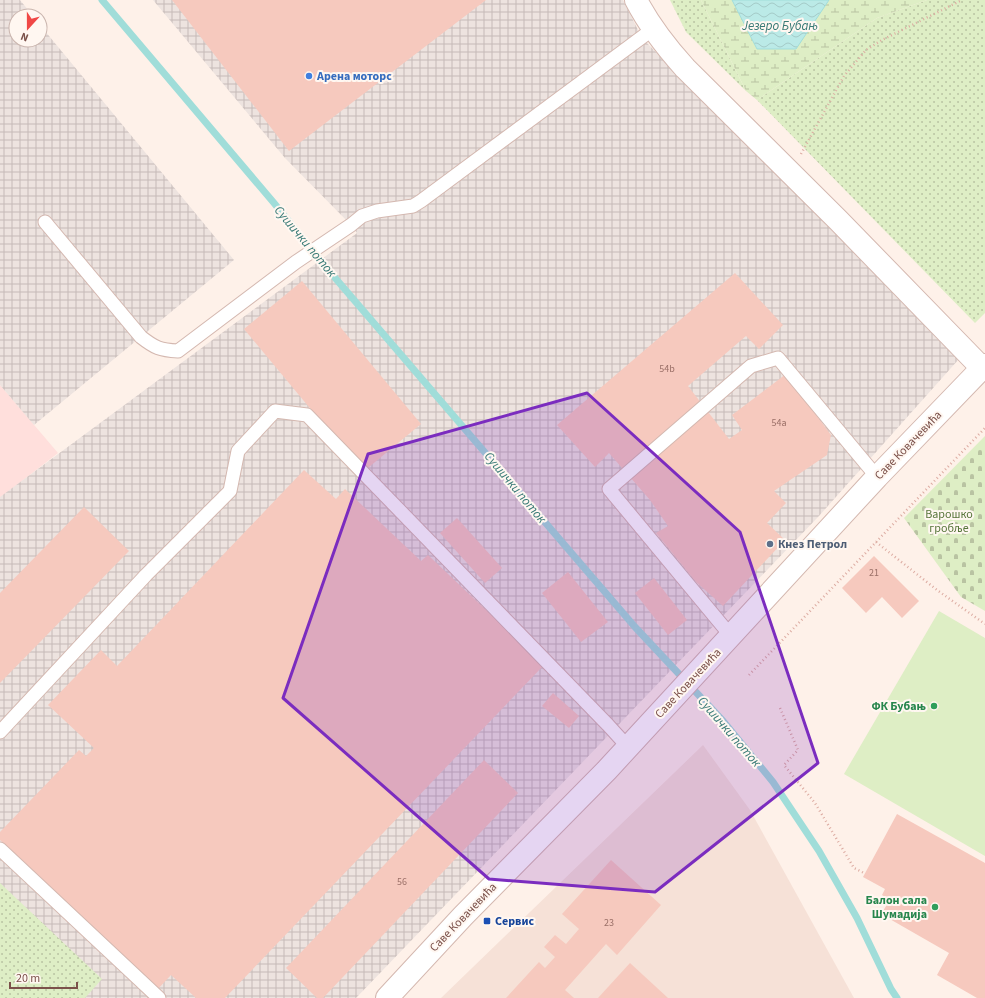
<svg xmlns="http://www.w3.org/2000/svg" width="985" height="998" viewBox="0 0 985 998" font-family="'Source Sans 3',sans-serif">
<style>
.residential{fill:#f6e1d7}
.commercial{fill:#ffdfdc}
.industrial{fill:url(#industrial-grid)}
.grass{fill:url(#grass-dots)}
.wetland{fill:url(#wetland-marsh)}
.cemetery{fill:url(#cemetery-stones)}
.garden{fill:#deeec5}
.water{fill:url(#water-waves);stroke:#a0ddd9}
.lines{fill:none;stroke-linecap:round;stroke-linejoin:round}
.stream{stroke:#a0ddd9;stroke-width:7}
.building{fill:#f6c9be}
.service-casing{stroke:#d4b8b0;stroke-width:15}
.minor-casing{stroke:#d4b8b0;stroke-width:24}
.tertiary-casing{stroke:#d4b8b0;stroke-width:24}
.path{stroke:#dcaba1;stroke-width:2.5;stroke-dasharray:1 3;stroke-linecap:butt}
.service{stroke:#fff;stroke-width:13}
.minor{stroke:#fff;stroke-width:22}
.tertiary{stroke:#fff;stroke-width:22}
.marked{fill:#7b2cbf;fill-opacity:0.2;stroke:#7b2cbf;stroke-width:3;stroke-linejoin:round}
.shop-dot{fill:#3f7fe0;stroke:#fff7f1;stroke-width:1.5}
.service-dot{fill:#5c6f8a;stroke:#fff7f1;stroke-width:1.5}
.leisure-dot{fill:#2e9e5b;stroke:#fff7f1;stroke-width:1.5}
.transit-dot{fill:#1a4fb4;stroke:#fff7f1;stroke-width:1.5}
.labels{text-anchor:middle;stroke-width:4;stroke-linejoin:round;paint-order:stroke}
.number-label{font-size:10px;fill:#9a6f67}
.shop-label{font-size:12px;font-weight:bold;fill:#366cbe;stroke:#fff7f1;text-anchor:start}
.street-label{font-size:12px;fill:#7b514a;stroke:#fff7f1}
.park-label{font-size:12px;fill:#58763b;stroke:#fff7f1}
.service-label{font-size:12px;font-weight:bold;fill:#4e5e75;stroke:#fff7f1;text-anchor:start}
.leisure-label{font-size:12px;font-weight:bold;fill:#27864d;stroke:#fff7f1;text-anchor:end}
.transit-label{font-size:12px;font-weight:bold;fill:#164399;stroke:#fff7f1;text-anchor:start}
.water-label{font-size:13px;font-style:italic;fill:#387a76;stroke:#fff7f1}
</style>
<defs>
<pattern id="industrial-grid" width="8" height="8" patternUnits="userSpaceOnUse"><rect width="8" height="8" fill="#ede3df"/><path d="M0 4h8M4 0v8" fill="none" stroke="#c5bab7"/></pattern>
<pattern id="grass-dots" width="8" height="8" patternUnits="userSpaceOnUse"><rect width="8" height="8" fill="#deeec5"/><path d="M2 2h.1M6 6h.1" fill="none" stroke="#b9c3a2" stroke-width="1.8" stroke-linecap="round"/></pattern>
<pattern id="wetland-marsh" width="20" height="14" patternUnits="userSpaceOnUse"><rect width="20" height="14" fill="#deeec5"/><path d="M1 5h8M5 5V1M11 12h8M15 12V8" fill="none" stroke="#b9c3a2"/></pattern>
<pattern id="cemetery-stones" width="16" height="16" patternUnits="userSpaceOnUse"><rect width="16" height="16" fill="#deeec5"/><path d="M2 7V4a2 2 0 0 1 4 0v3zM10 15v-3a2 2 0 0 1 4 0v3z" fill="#b9c3a2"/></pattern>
<pattern id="water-waves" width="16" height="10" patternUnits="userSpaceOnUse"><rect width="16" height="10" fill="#bbeae7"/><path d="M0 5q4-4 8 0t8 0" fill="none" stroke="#a4cac8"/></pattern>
</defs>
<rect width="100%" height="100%" fill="#fef1e9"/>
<polygon class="residential" points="703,745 750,810 854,998 441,998"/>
<polygon class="commercial" points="0,385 58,453 0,498"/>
<g class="industrial">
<polygon points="0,0 20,0 33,16 16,16 16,40 40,40 40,25 234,260 34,425 0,385"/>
<polygon points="153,0 623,0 642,38 959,359 819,516 356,998 0,998 0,497 357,233 351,225 285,158"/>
</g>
<g class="grass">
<polygon points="670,0 701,0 746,91 686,32"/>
<polygon points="927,0 985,0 985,313 975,323 757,100 877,18"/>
<polygon points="0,883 102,979 85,998 0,998"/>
</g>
<polygon class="wetland" points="701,0 732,0 757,49 795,49 829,0 927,0 877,18 757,100 746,91"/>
<polygon class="cemetery" points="985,436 985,611 961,597 904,518"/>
<polygon class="garden" points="939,611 985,638 985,856 844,774"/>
<polygon class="water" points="732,0 829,0 796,49 757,49"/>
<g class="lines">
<polyline class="stream" points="102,0 274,203 330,272 635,627 723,721 773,782 819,851 857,918 891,989 897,998"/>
</g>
<g class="building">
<polygon points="172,0 486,0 289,151"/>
<polygon points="735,273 783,325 759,349 746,336 688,386 729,439 742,430 732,415 786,374 831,435 827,455 774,491 786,503 767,523 785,540 723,606 696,582 656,533 668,526 650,500 609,453 595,467 557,425"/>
<polygon points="302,281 421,424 363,472 244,329"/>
<polygon points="304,470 336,499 345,489 421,561 428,555 544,665 225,998 196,998 171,975 157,990 0,840 0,832 79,750 86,756 94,748 48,705 101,650 117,666"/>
<polygon points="84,507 129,551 0,683 0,593"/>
<polygon points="457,518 502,568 485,583 440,533"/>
<polygon points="874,556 919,601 902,618 882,597 866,613 842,588"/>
<polygon points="568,572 608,622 581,642 542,593"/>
<polygon points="654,578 687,620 668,635 635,593"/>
<polygon points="553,693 579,716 569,728 542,706"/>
<polygon points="484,760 518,793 323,998 317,998 286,968"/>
<polygon points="897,814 985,863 985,998 977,998 937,975 949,953 881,914 890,900 882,895 885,889 863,877"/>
<polygon points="611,860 661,905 617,955 606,944 565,990 574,998 506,998 539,962 545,968 555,957 544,947 555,935 566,944 579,929 562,914"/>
<polygon points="630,963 668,998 598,998"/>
</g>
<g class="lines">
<g class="service-casing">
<g id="service">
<path d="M45,222L141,337C155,348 160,350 178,351L296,262L351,225L362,216L377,211L413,206L421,201L653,29"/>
<polyline points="731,636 609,489 751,366 778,358 877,477"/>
<polyline points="0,732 146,575 230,491 238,451 275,411 307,415 608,725 628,747"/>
<polyline points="0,849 159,998"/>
</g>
</g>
<g class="minor-casing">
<path id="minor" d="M636,0C649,25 666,47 685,68L838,220L982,368"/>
</g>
<g class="tertiary-casing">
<polyline id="tertiary" points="387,998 463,916 607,770 877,477 985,365"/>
</g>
<g class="path">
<polyline points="801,154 844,76 866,50 882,40 962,0"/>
<polyline points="876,542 937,590 985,624"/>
<polyline points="749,675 985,428"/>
<polyline points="780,708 798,750 784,765 815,803 854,868 864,873"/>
</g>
<use href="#service" class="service"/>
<use href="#minor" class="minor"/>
<use href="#tertiary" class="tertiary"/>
</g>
<path class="marked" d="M587,393L740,532L818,763L655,892L489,879L283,698L368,454Z"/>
<circle class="shop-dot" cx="309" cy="76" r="4"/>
<circle class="service-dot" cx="770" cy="544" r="4"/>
<g class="leisure-dot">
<circle cx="934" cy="706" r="4"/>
<circle cx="935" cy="907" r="4"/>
</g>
<rect class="transit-dot" x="483" y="917" width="8" height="8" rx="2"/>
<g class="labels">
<g class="number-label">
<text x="667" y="372">54b</text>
<text x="779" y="426">54a</text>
<text x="874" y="576">21</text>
<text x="402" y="885">56</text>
<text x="609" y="926">23</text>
</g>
<g class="shop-label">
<text x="317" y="80">Арена моторс</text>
</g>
<g class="street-label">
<text transform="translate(908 445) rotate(-46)" y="4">Саве Ковачевића</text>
<text transform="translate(688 683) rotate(-47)" y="4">Саве Ковачевића</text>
<text transform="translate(463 917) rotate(-46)" y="4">Саве Ковачевића</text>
</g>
<g class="park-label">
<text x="949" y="518">Варошко<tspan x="949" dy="14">гробље</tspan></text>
</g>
<g class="service-label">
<text x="778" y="548">Кнез Петрол</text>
</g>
<g class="leisure-label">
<text x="926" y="710">ФК Бубањ</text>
<text x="927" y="904">Балон сала<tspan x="927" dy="14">Шумадија</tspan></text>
</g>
<g class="transit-label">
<text x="495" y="925">Сервис</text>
</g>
<g class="water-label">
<text x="780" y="30">Језеро Бубањ</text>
<text transform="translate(306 241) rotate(50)" y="5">Сушички поток</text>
<text transform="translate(516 487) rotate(50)" y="5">Сушички поток</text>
<text transform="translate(730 731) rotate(49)" y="5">Сушички поток</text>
</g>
</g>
<g transform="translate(28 28) rotate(201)"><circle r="19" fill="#fff7f1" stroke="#cab5ae"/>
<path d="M0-3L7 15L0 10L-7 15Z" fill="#f04846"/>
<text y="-6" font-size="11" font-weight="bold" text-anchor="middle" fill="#7b514a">N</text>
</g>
<path d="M10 982v6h67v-6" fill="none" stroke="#7b514a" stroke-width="2"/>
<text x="16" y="982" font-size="12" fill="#7b514a" stroke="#fff7f1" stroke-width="3" paint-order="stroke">20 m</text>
</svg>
